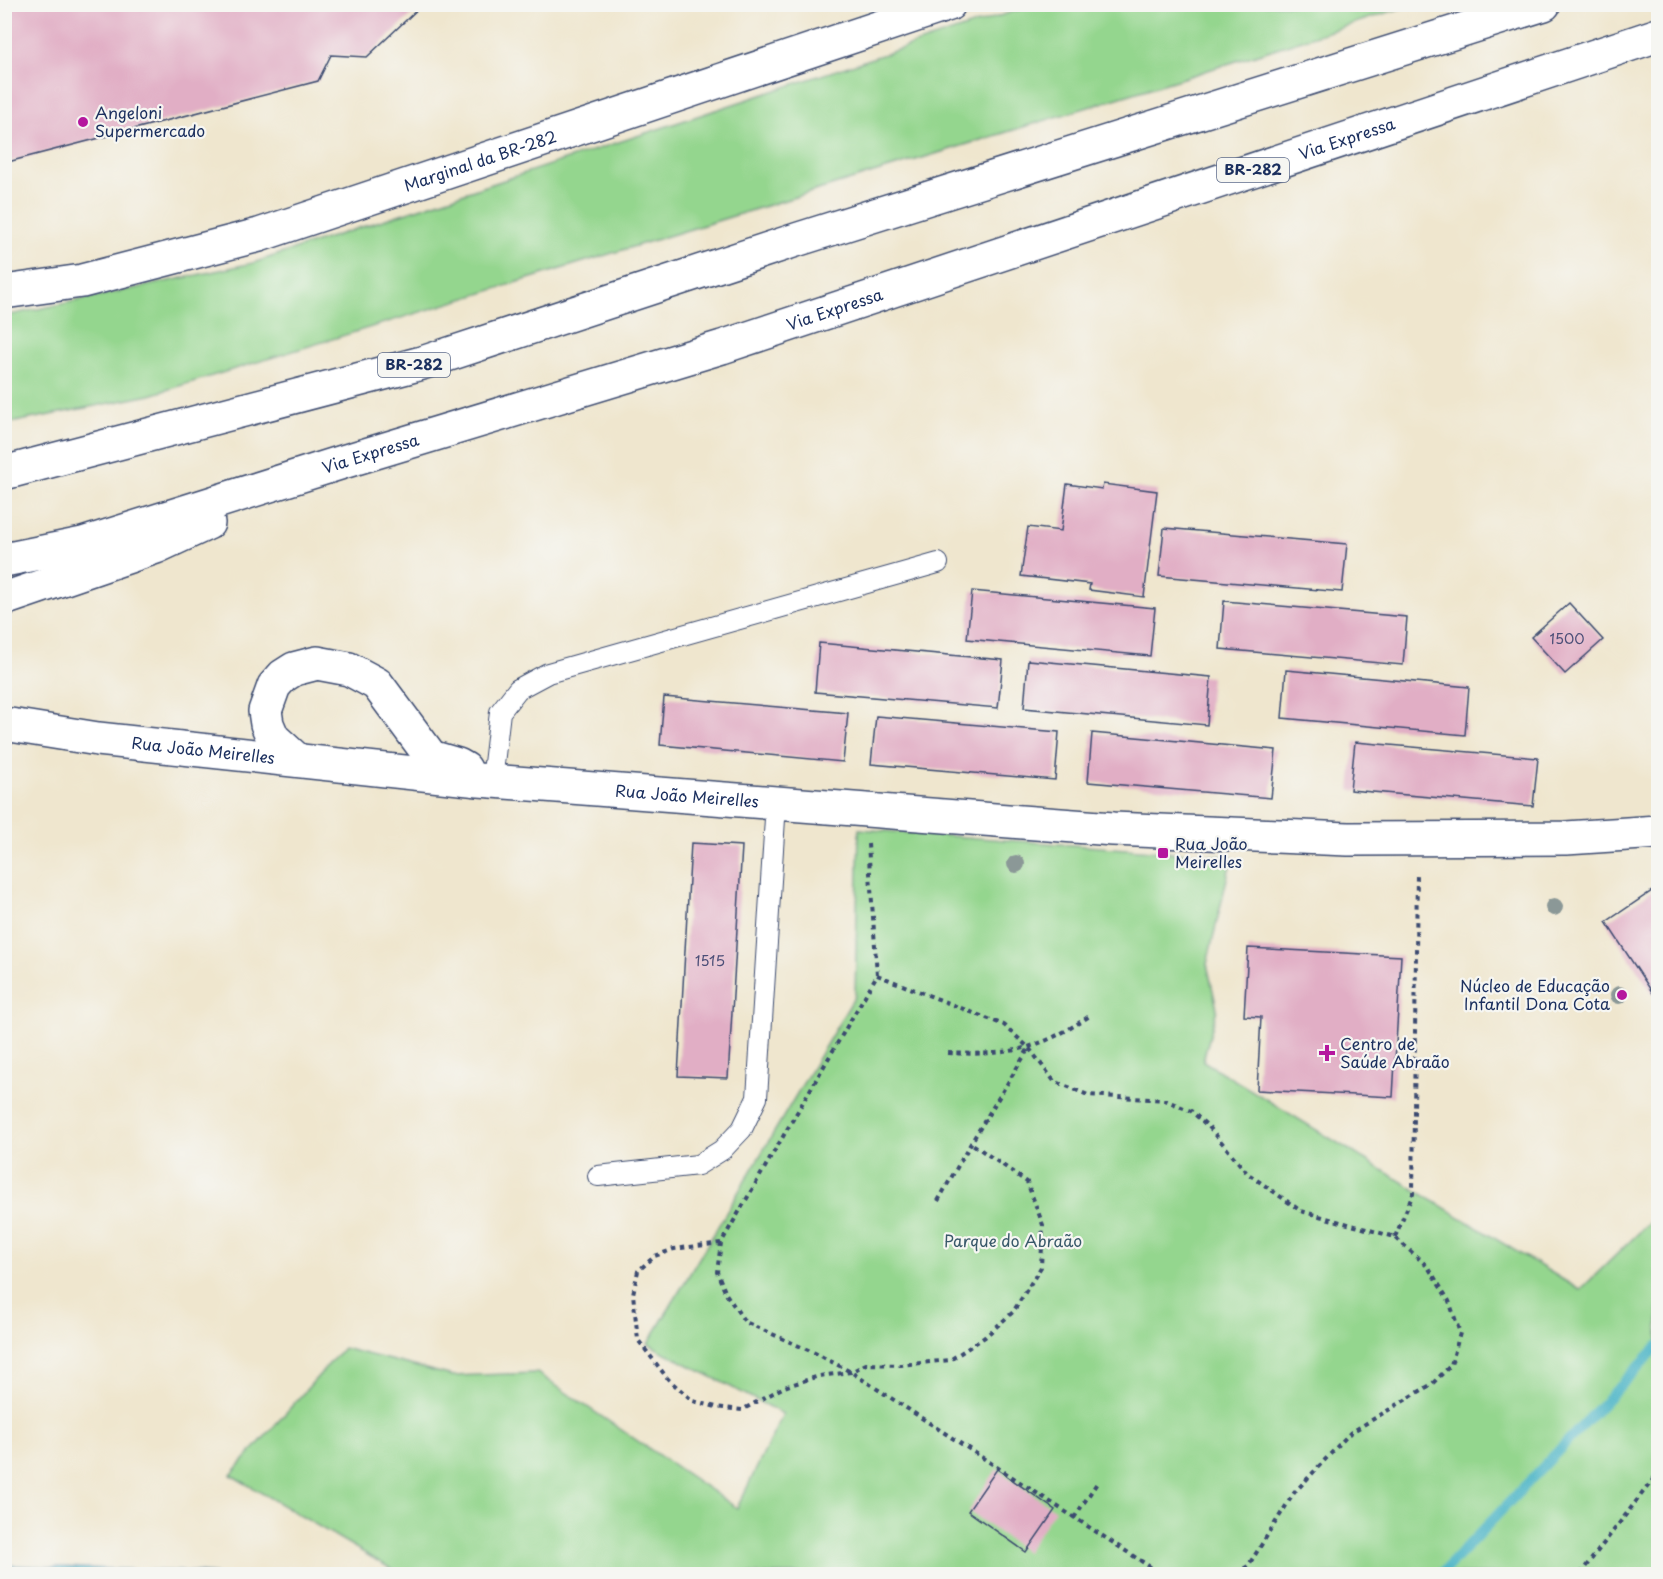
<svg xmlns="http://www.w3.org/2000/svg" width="1663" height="1579" viewBox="0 0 1663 1579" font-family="'Playpen Sans',sans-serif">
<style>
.green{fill:#94d68e;stroke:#588276;stroke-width:1.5}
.water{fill:#49b4c6;stroke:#327292;stroke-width:1.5}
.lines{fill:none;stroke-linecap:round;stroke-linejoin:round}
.stream{stroke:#49b4c6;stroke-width:10}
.building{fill:#e1aec5}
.lane-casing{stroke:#3b4a6f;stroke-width:22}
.street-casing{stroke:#3b4a6f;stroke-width:36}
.secondary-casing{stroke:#3b4a6f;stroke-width:36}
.highway-casing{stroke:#3b4a6f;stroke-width:36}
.path{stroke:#3b4a6f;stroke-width:4;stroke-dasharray:4.5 4.5;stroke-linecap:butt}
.lane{stroke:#fff;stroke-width:20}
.street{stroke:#fff;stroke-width:33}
.secondary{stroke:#fff;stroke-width:33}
.highway{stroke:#fff;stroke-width:33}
.tree{fill:#8b9897}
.poi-dot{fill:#b5179e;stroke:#f6f6f2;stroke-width:2}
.labels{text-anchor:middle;stroke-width:4.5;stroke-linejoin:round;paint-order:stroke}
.number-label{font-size:14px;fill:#4c4f78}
.shield{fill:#f6f6f2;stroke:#5d6b8a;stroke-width:1.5}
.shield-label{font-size:15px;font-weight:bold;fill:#1b2f5e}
.poi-label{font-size:16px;fill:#1b2f5e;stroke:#f6f6f2;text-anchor:start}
.street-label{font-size:16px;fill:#1b2f5e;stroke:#f6f6f2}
.park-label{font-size:16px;fill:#39596a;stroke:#f6f6f2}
</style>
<rect width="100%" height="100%" fill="#f6f6f2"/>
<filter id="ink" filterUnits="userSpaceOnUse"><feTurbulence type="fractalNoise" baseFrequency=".0167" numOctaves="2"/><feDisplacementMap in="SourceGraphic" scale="12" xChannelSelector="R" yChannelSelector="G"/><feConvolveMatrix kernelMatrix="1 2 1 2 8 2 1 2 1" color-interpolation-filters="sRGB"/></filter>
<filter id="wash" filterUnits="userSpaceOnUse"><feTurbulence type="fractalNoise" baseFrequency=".008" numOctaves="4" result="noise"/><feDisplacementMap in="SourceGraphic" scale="24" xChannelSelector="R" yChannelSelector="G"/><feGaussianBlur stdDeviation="1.35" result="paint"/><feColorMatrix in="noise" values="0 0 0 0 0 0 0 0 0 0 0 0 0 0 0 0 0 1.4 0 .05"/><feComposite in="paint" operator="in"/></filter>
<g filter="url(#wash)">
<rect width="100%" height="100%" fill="#efe6ce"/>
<g class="green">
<polygon points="1036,4 1411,5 1196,74 150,395 5,424 5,316 253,263"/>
<polygon points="859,829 1232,857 1207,964 1217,1009 1203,1061 1580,1290 1658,1214 1658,1574 400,1574 231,1475 343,1348 453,1376 537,1373 737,1508 783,1414 648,1344 855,996"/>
</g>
<polygon class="water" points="5,1565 196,1572 216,1574 5,1574"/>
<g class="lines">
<polyline class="stream" points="1441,1574 1658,1346"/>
</g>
<g id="blocks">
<g class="building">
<polygon points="4,4 423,4 367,57 331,55 318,81 4,163"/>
<polygon points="1067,484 1102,489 1103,484 1157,491 1144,597 1089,590 1090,584 1021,576 1028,527 1061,531"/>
<polygon points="1164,528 1347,544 1342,592 1159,576"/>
<polygon points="972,591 1155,608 1150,656 967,639"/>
<polygon points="1224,601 1407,617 1403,665 1220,649"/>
<polygon points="1569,603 1603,640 1565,674 1531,637"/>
<polygon points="819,643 1003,660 998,708 815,692"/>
<polygon points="1028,660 1211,677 1207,725 1024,708"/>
<polygon points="1286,670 1469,687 1465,735 1282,718"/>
<polygon points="664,697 848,713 843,762 660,745"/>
<polygon points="876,716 1059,732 1055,780 871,764"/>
<polygon points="1092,733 1276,750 1271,798 1088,782"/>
<polygon points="1355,742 1538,758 1533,806 1350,790"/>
<polygon points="691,843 742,846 728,1078 678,1076"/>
<polygon points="1658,887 1658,1001 1606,922"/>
<polygon points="1248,948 1401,956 1393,1097 1257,1090 1261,1017 1244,1016"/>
<polygon points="997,1469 1055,1510 1026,1552 968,1511"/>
</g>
</g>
</g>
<g filter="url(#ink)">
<use href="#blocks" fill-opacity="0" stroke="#3b4a6f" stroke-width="1.5"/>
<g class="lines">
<g class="lane-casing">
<g id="lane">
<polyline points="492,781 500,712 518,689 548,673 938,563"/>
<polyline points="598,1176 698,1165 722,1150 742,1129 757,1098 776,803"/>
</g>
</g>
<g class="street-casing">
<g id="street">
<path id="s1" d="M4,292L82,281L259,235L949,4"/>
</g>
</g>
<g class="secondary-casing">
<g id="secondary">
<path id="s2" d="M4,724L98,739L479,780L1113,829L1348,839L1566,838L1658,832"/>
<polyline points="296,759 273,738 267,724 265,711 274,686 283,676 294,669 317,663 349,669 377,684 431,757 458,765 465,769"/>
</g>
</g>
<g class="highway-casing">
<g id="highway">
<polyline points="4,473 422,363 799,239 1544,4"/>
<path id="s3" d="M4,560L83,544L346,461L722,347L1658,35"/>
<polyline points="4,599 156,547 208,523"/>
</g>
</g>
<g class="path">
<polyline points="868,844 877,975 721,1243 717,1272 726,1294 745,1322 815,1353 851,1372 1161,1574"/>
<polyline points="877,975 1004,1025 1029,1048 1054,1081 1088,1095 1165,1100 1191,1111 1210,1128 1247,1173 1301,1211 1395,1237 1428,1267 1449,1301 1460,1333 1451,1365 1432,1384 1350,1433 1294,1493 1248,1566 1235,1574"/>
<path d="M948,1053C1010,1056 1039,1050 1091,1015"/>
<polyline points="938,1201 971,1143 1029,1048"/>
<polyline points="1395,1237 1413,1194 1417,872"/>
<polyline points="721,1243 674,1249 655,1256 638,1271 633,1294 638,1340 668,1379 693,1401 716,1407 742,1410 784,1387 819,1376 851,1372 866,1364 901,1365 950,1360 985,1337 1013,1312 1041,1267 1043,1225 1027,1182 971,1143"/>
<polyline points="1074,1518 1097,1483"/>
<polyline points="1580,1574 1658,1473"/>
</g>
<use href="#lane" class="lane"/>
<use href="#street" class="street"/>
<use href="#secondary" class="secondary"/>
<use href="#highway" class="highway"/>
</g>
<g class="tree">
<circle cx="1016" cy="864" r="9"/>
<circle cx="1554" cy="907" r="9"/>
<circle cx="1619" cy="995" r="9"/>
</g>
</g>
<g class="poi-dot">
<circle cx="83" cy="122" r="6"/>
<rect x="1157" y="847" width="12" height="12" rx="3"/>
<circle cx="1622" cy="995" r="6"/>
<path d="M1324 1044h6v6h6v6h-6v6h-6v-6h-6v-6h6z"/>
</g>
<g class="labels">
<g class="number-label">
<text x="1567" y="644">1500</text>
<text x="710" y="966">1515</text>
</g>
<g class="shield">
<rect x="1217" y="158" width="72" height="24" rx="4.5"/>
<rect x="378" y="353" width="72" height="24" rx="4.5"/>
</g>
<g class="shield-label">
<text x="1253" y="175">BR-282</text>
<text x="414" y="370">BR-282</text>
</g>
<g class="poi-label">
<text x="95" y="119">Angeloni<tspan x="95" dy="18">Supermercado</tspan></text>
<text x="1175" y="850">Rua João<tspan x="1175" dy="18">Meirelles</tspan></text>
<text x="1610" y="992" text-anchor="end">Núcleo de Educação<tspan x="1610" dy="18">Infantil Dona Cota</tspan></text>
<text x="1340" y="1050">Centro de<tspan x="1340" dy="18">Saúde Abraão</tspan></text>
</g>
<g class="street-label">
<text dy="6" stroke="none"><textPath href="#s3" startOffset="1408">Via Expressa</textPath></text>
<text dy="6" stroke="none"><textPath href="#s1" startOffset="495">Marginal da BR-282</textPath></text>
<text dy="6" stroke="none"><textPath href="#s3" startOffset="868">Via Expressa</textPath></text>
<text dy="6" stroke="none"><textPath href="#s3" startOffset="382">Via Expressa</textPath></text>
<text dy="6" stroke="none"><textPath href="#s2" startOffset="201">Rua João Meirelles</textPath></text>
<text dy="6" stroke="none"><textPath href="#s2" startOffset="687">Rua João Meirelles</textPath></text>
</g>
<g class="park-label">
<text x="1013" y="1247">Parque do Abraão</text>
</g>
</g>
<rect width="1663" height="1579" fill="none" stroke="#f6f6f2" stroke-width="24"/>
</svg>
